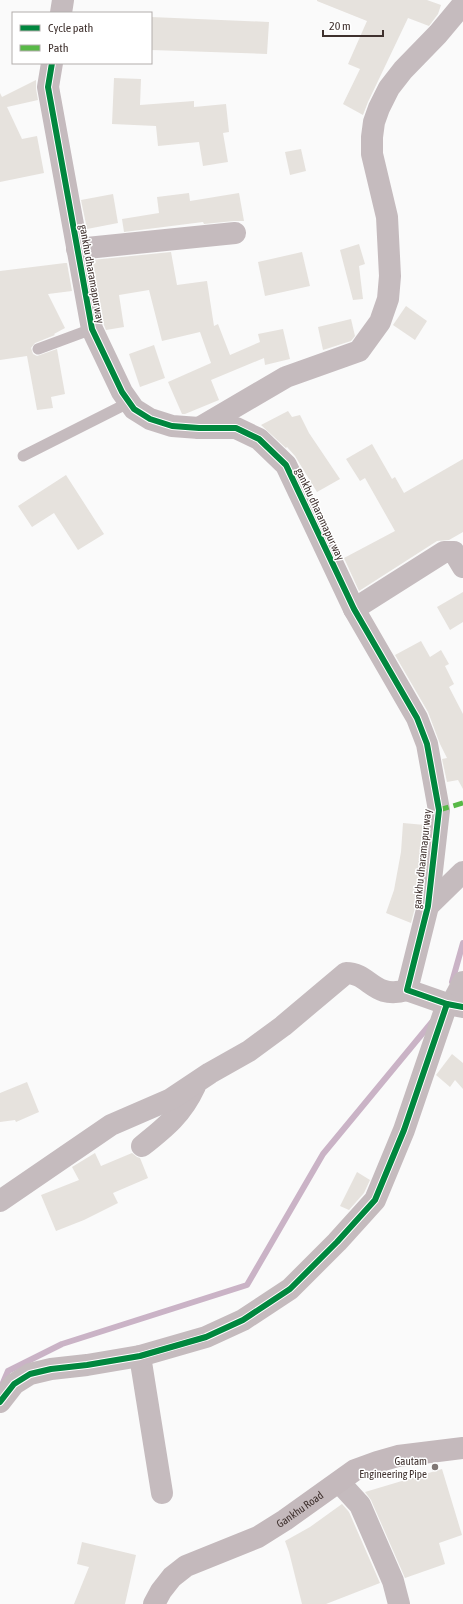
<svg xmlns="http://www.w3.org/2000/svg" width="463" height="1604" viewBox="0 0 463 1604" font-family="'Asap Condensed',sans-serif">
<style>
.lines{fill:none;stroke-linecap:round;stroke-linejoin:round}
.stream{stroke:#cab3c6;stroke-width:6}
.building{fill:#e6e2dd}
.service{stroke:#c5bbbe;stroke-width:11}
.minor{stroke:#c5bbbe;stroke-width:22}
.secondary{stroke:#c4b9bc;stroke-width:22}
.quiet{stroke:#58b947;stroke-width:5;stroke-dasharray:10 5;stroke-linecap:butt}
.cycleway-casing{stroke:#fff;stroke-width:8}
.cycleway{stroke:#00873e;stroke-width:6}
.poi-dot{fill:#807775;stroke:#fff;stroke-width:1.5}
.labels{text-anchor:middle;stroke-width:3;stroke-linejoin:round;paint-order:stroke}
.street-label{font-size:11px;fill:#3f312e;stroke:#fff}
.poi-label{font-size:11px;fill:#3f312e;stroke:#fff;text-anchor:end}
</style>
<rect width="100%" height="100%" fill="#fafafa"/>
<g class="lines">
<g class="stream">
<polyline points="452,982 463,943"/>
<polyline points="2,1385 8,1371 62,1344 247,1285 323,1154 432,1022"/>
</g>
</g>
<g class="building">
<polygon points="317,0 427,0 441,5 438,14 429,26 408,18 368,102 363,115 343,104 360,69 348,64 367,21 317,1"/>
<polygon points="151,17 269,22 267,54 151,50"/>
<polygon points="114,78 141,79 140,105 194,101 194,107 226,104 229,132 223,133 228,162 203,166 199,142 158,146 156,126 112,124"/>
<polygon points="36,80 36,89 38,100 7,107 22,139 37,136 44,173 0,182 0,93 2,97"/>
<polygon points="301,149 306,171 290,175 285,152"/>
<polygon points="189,193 190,201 239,193 244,221 234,221 204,224 203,222 124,232 122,219 159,213 157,197"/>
<polygon points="113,194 118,223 87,229 81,200"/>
<polygon points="359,244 365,264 359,266 363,299 353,300 340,250"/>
<polygon points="171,252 177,285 207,281 214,326 218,324 230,355 260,342 258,334 283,329 290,359 265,365 264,358 211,380 219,400 185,414 182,414 168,382 211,363 200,332 162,341 149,290 119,295 124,327 106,330 104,325 92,260"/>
<polygon points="302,252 310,286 265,296 258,262"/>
<polygon points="65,263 67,263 72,291 48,294 65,328 54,334 55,335 35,343 31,348 33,354 37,356 57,349 65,394 51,397 53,408 37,410 27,356 0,360 0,271"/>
<polygon points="406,306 427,321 415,340 393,325"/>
<polygon points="351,319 355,336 351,341 323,350 318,327"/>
<polygon points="154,345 165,378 140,387 129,354"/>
<polygon points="288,411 292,417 300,415 309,433 340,479 317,492 295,456 287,447 286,448 261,425"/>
<polygon points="372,444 392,479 395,477 404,493 463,459 463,532 449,540 437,541 359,591 344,558 395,531 365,478 360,481 346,459"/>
<polygon points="66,475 104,534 78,550 54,513 32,527 18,506"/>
<polygon points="463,592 463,622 450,630 437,607"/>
<polygon points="421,641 430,657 441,650 449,664 445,666 454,684 449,687 463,714 463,789 458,780 447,782 442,759 447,758 440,744 428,712 395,655"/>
<polygon points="403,823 425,825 416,904 411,923 386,913 394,890 401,852"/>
<polygon points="452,1054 463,1063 463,1089 455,1080 450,1087 436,1075"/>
<polygon points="27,1082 39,1112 16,1122 15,1120 0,1122 0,1093"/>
<polygon points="95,1153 101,1166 132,1153 137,1157 140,1158 148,1178 113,1193 118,1203 84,1220 56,1231 41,1195 79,1180 72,1167"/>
<polygon points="357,1172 370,1180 364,1193 349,1210 340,1206"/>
<polygon points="442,1469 462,1535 439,1543 445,1564 405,1578 371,1500 365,1492"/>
<polygon points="342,1504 349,1512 380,1583 326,1604 302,1604 289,1552 285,1541 310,1527"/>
<polygon points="82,1542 136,1555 125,1604 74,1604 89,1567 77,1564"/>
</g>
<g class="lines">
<g class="service">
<polyline points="38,349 92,329"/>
<polyline points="23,456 130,402"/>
</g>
<g class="minor">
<polyline points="61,13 63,0"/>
<polyline points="52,63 48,87 92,329 122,392 134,409 150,419 172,426 199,428 236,428 259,439 286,465 354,609 417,718 427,744 439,810 428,906 407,990 447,1004 463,1007"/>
<polyline points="77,249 235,233"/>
<polyline points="199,428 286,377 359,351 380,322 388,299 390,276 387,217 372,154 372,137 374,122 379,108 389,88 403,70 438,34 463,4"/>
<polyline points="354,609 444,552 454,552 463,567"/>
<polyline points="428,906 463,872"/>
<polyline points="451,1005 463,982"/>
<path d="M142,1146C166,1127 182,1114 195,1086"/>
<path d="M0,1201L111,1125L171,1099L210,1073L249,1051L283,1026L346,973C370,973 373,1000 407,990"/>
<polyline points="140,1356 162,1493"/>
<polyline points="0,1402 14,1384 30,1374 51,1369 87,1365 140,1356 206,1337 243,1320 290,1289 337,1242 375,1200 404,1130 447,1004"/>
<polyline points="339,1482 360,1505 393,1581 399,1604"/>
</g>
<path class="secondary" id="s1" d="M154,1604L161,1591L172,1577L186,1566L258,1537L285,1520L355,1470L377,1462L398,1456L463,1448"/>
<polyline class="quiet" points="439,810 463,803"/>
<g class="cycleway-casing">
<g id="cycleway">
<polyline points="52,63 48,87 92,329 122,392 134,409 150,419 172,426 199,428 236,428 259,439 286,465 354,609 417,718 427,744 439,810 428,906 407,990 447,1004 463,1007"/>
<polyline points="0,1402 14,1384 30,1374 51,1369 87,1365 140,1356 206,1337 243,1320 290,1289 337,1242 375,1200 404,1130 447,1004"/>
</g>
</g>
<use href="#cycleway" class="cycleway"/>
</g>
<circle class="poi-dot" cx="435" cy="1467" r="4"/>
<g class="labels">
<g class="street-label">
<text transform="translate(92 274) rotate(80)" y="4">gankhu dharamapur way</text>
<text transform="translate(320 514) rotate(65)" y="4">gankhu dharamapur way</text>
<text transform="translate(422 859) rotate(-84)" y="4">gankhu dharamapur way</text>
<text dy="4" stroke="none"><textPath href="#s1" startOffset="178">Gankhu Road</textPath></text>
</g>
<g class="poi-label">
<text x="427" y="1465">Gautam<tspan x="427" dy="13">Engineering Pipe</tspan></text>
</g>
</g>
<rect x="12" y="12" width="140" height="52" fill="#ffffff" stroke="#b2adab"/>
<rect x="20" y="25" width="20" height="6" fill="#00873e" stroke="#b2adab"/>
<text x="48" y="32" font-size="12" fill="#3f312e">Cycle path</text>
<rect x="20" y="45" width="20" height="6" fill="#58b947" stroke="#b2adab"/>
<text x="48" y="52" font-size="12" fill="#3f312e">Path</text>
<path d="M323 30v6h60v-6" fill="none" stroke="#3f312e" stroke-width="2"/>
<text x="329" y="30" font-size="12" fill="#3f312e" stroke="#ffffff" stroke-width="3" paint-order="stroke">20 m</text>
</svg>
